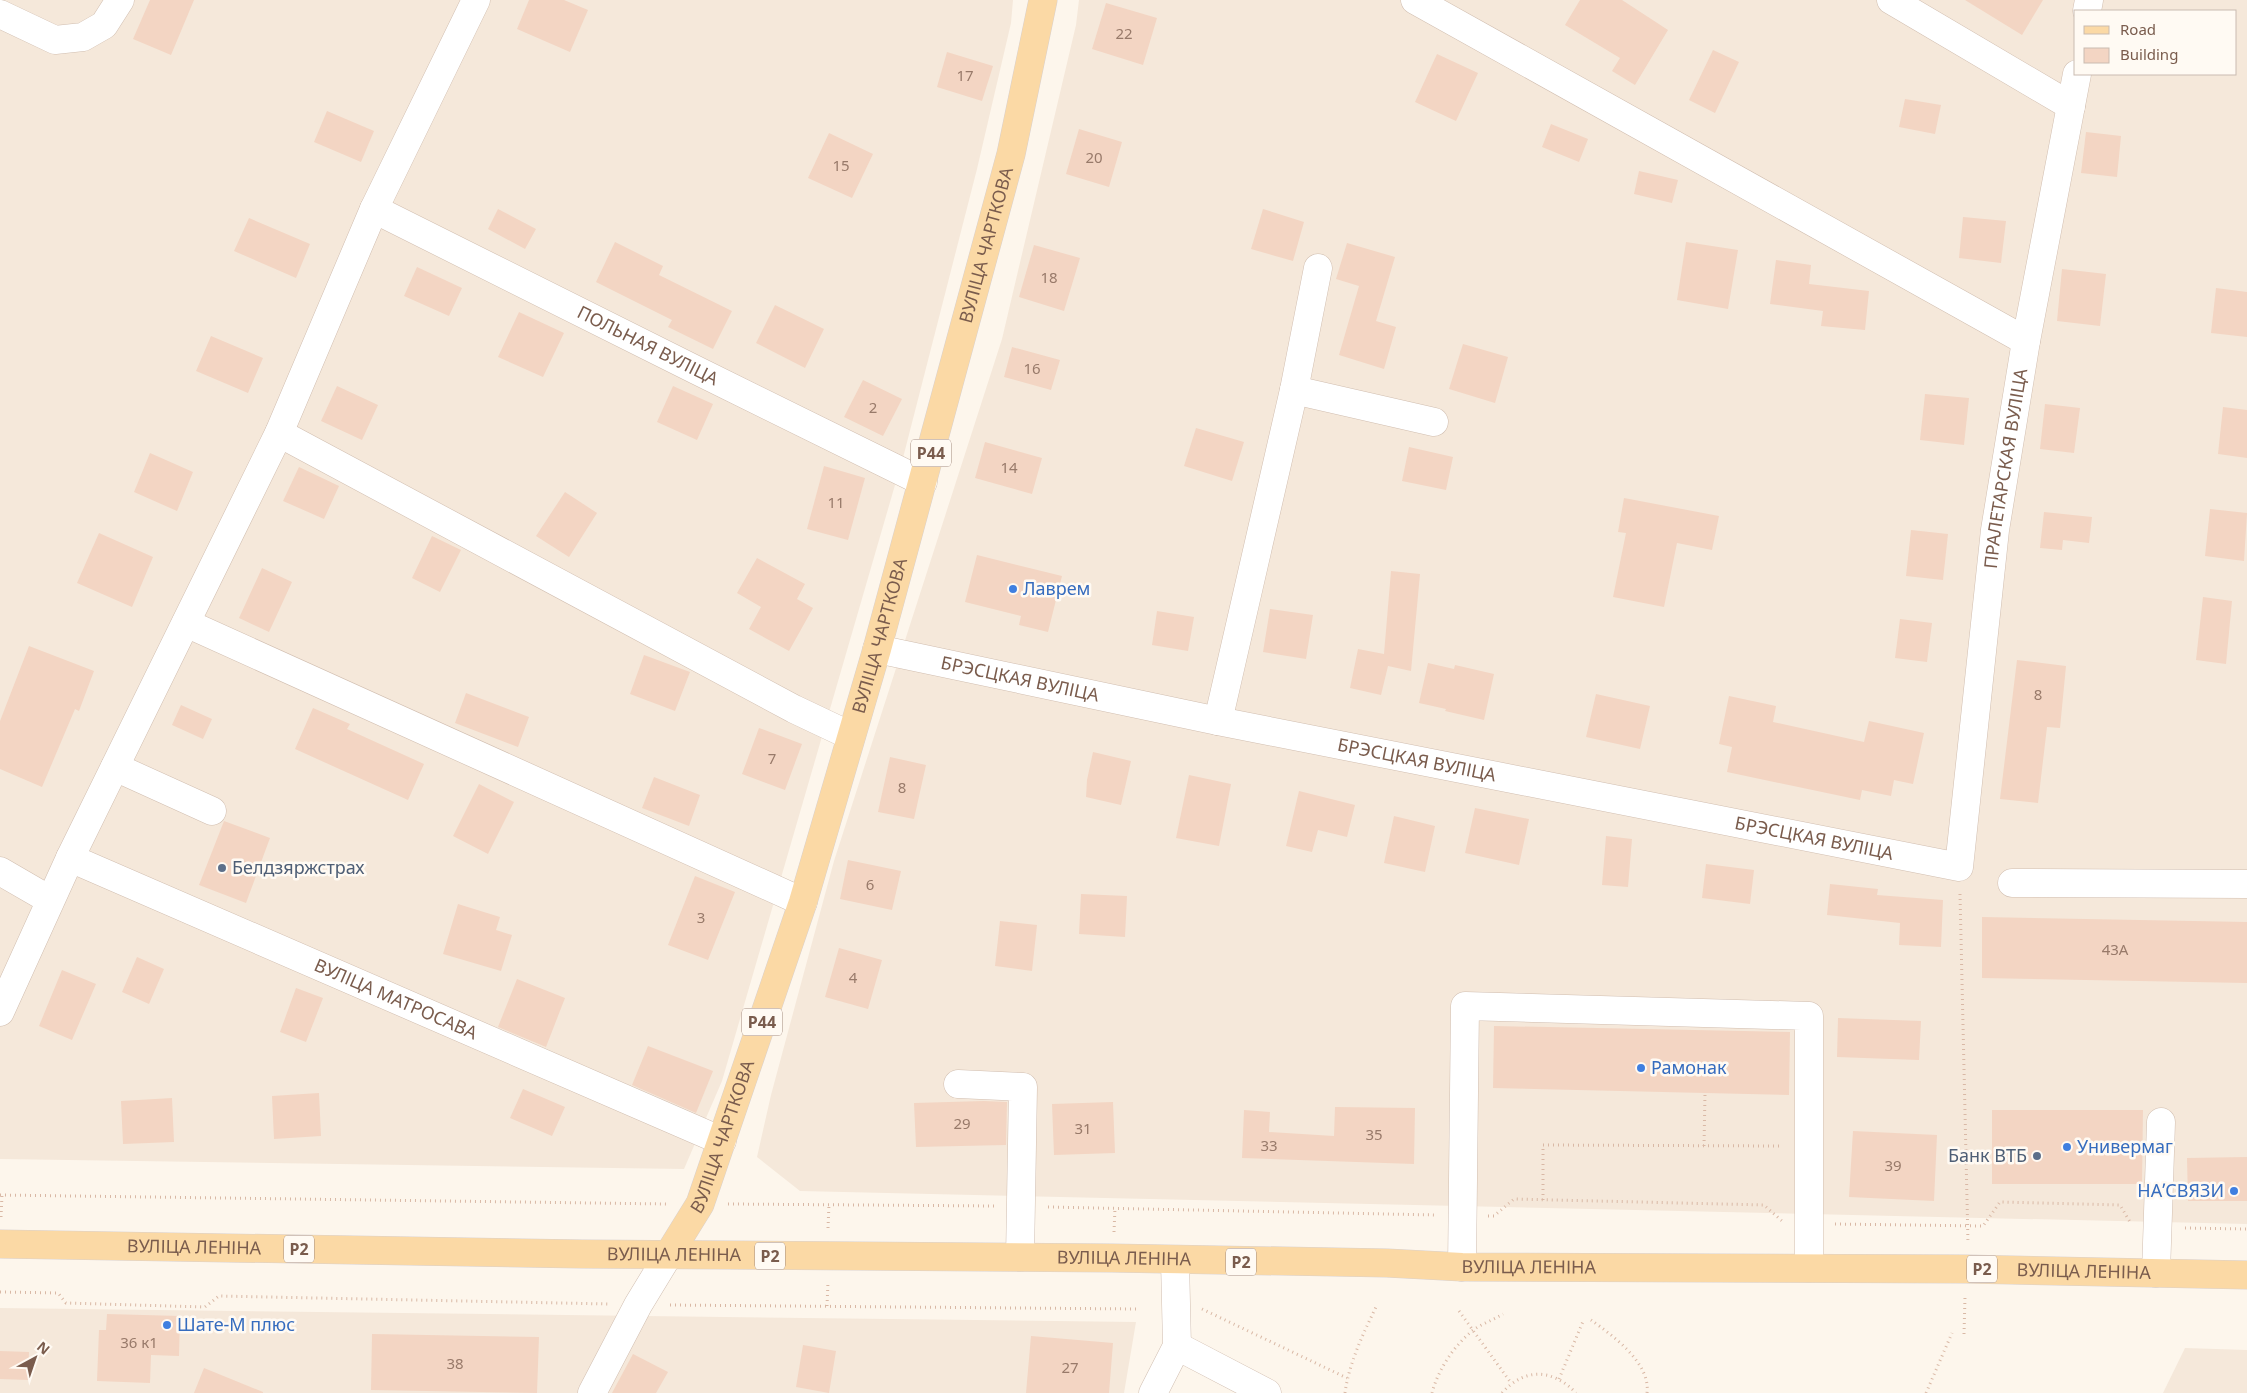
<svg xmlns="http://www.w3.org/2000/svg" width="2247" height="1393" viewBox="0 0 2247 1393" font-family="'Noto Sans',sans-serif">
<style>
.residential{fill:#f5e8da;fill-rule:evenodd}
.building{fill:#f3d5c3}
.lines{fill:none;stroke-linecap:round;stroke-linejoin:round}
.minor-casing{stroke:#d1beb0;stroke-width:29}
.major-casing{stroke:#dad1cd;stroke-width:29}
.path{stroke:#d9b8a5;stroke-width:3;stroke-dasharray:1 4;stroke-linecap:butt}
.minor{stroke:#fff;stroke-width:28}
.major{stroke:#fbd9a5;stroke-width:28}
.shop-dot{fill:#3f7fe0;stroke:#fffaf3;stroke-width:2}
.service-dot{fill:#5c6f8a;stroke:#fffaf3;stroke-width:2}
.labels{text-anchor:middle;stroke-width:5;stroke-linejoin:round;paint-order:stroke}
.number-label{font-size:15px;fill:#987a6a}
.shield{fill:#fffaf3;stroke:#a28b7f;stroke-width:1}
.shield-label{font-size:16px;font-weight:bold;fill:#7a5c4d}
.street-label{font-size:18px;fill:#7a5c4d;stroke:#fffaf3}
.shop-label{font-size:18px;fill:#366cbe;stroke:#fffaf3;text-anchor:start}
.service-label{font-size:18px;fill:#4e5e75;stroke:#fffaf3;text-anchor:start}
</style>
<rect width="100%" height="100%" fill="#fdf6ec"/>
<g class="residential">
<polygon points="0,0 1013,0 1011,23 977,169 904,454 722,1081 684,1169 0,1159"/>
<path d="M1079,0H2247V1224L800,1191L757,1157L771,1095L834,861L1002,339L1076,25ZM2076,11H2236V74H2076Z"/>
<polygon points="0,1308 1136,1322 1124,1393 0,1393"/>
<polygon points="2185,1348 2247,1350 2247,1393 2163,1393"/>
</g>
<g class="building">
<polygon points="150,0 194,0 171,55 133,39"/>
<polygon points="529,0 564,0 588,10 570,52 517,29"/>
<polygon points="1580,0 1622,0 1668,30 1635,85 1612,71 1620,58 1565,25"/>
<polygon points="1965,0 2043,0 2022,35"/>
<polygon points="1106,3 1157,18 1143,65 1092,49"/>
<polygon points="1713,50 1739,62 1715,113 1689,100"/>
<polygon points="947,52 993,66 982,101 937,87"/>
<polygon points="1437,54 1478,73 1456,121 1415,102"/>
<polygon points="1905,99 1941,105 1935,134 1899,127"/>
<polygon points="327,111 374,131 361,162 314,142"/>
<polygon points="1551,124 1588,139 1579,162 1542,147"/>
<polygon points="1079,129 1122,142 1109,187 1066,174"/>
<polygon points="2086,132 2121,136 2117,177 2081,173"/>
<polygon points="829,133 873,154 852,198 808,178"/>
<polygon points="1639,171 1678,180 1672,203 1634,194"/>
<polygon points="498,209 536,229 525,249 488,229"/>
<polygon points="1263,209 1304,222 1293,261 1251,249"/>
<polygon points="1963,217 2006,221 2001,263 1959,258"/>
<polygon points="249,218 310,244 296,278 234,251"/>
<polygon points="615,242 663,266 659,275 732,311 713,349 668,327 672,320 596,282"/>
<polygon points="1686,242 1738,250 1728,309 1677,300"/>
<polygon points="1347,243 1395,257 1376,321 1396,327 1384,369 1339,355 1359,286 1336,279"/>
<polygon points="1034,245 1080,258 1064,311 1019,297"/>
<polygon points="1776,260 1811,265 1809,284 1869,291 1865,330 1821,326 1823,311 1770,304"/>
<polygon points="417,267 462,288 449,316 404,296"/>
<polygon points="2062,269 2106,274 2100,326 2057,321"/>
<polygon points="2216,288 2247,292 2247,337 2211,333"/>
<polygon points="775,305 824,329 805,368 756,343"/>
<polygon points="519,312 564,333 543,377 498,357"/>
<polygon points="211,336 263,358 248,393 196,371"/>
<polygon points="1463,344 1508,357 1495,403 1449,389"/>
<polygon points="1012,347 1060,360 1051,390 1004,377"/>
<polygon points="863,380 902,399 883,436 844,417"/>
<polygon points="337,386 378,405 362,440 321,421"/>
<polygon points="673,386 713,404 697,440 657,422"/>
<polygon points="1925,394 1969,398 1964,445 1920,440"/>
<polygon points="2045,404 2080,408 2074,453 2040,449"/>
<polygon points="2223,407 2247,410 2247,458 2218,454"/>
<polygon points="1196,428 1244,442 1232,481 1184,466"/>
<polygon points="985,442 1042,458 1032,494 975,478"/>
<polygon points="1409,447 1453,457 1446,490 1402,481"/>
<polygon points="150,453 193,472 177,511 134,492"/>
<polygon points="824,466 865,478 848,540 807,529"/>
<polygon points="299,467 339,486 324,519 283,501"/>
<polygon points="565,492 597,513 569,557 536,536"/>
<polygon points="1624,498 1719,516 1712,550 1677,543 1664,607 1613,597 1626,533 1618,532"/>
<polygon points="2210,509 2247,513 2244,561 2205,556"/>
<polygon points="2044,512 2092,517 2089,543 2063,540 2062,550 2040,548"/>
<polygon points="1911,530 1948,534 1943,580 1906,576"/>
<polygon points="99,533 153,557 132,607 77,583"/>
<polygon points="432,536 461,550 440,592 412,578"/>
<polygon points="977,555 1062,576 1048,632 1019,625 1021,616 965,602"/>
<polygon points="757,558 805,584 797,599 813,608 789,651 749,629 761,607 737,593"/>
<polygon points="262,568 292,582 269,632 239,618"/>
<polygon points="1391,571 1420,574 1411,671 1388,666 1381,695 1350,688 1358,649 1384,654"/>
<polygon points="2203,597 2232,601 2226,664 2196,660"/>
<polygon points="1270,609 1313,615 1306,659 1263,652"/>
<polygon points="1157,611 1194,617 1188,651 1152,645"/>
<polygon points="1900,619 1932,623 1927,662 1895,658"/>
<polygon points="29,646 94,671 79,711 75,709 42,787 0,769 0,721"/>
<polygon points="644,655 690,672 675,711 630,694"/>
<polygon points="2017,660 2066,666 2060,728 2047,727 2038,803 2000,799"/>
<polygon points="1428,663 1454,669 1455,665 1494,674 1484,720 1445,711 1446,709 1419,703"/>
<polygon points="466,693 529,717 518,747 455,723"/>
<polygon points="1596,694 1650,706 1640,749 1586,737"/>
<polygon points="1729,696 1776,706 1773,722 1864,742 1869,721 1924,733 1913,784 1894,780 1891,796 1862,790 1860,800 1727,772 1732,747 1719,744"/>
<polygon points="181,705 212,719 203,739 172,725"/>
<polygon points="313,708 350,724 347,729 424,764 408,800 295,749"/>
<polygon points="759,728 802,744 785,790 742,774"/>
<polygon points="1093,752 1131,761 1121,805 1086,797 1087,780"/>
<polygon points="890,757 926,765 914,819 878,812"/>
<polygon points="1189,775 1231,784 1219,846 1176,838"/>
<polygon points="654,777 700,795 689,826 642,808"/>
<polygon points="479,784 514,802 488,854 453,836"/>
<polygon points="1299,791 1355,805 1347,837 1318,830 1312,852 1286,846"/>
<polygon points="1475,808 1529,819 1519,865 1465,853"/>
<polygon points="1394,816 1435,826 1425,872 1384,863"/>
<polygon points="224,821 270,838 246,903 199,885"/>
<polygon points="1606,836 1632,839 1628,887 1602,885"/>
<polygon points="848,860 901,871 892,910 840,899"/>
<polygon points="1706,864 1754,870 1750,904 1702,898"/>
<polygon points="695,876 735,892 708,960 668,945"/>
<polygon points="1830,884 1878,889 1877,895 1943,900 1941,947 1899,945 1900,923 1827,915"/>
<polygon points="1081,894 1127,896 1125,937 1079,934"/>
<polygon points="458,904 500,917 496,930 512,935 501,971 443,954"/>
<polygon points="1982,917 2247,922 2247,983 1982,978"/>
<polygon points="1000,921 1037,925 1032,971 995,966"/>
<polygon points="839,948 882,960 868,1009 825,997"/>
<polygon points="137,957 164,969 149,1004 122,992"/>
<polygon points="62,970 96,984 72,1040 39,1026"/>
<polygon points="517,979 565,998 546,1047 498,1027"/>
<polygon points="296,988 323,998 306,1042 280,1032"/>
<polygon points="1838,1018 1921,1021 1919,1060 1837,1057"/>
<polygon points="1494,1026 1790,1032 1789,1095 1493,1088"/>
<polygon points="648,1046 713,1071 696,1113 632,1085"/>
<polygon points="523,1089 565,1107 552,1136 510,1118"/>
<polygon points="319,1093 321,1136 274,1139 272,1096"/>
<polygon points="172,1098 174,1142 123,1144 121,1101"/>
<polygon points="984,1101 1007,1102 1006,1145 916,1147 914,1103"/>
<polygon points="1113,1102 1115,1153 1054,1155 1052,1104"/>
<polygon points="1335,1107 1415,1108 1414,1164 1242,1158 1244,1110 1270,1112 1269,1132 1334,1136"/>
<polygon points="1992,1110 2143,1110 2142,1184 1992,1184"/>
<polygon points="1853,1131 1937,1135 1934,1201 1849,1197"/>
<polygon points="2247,1157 2247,1201 2188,1201 2187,1158"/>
<polygon points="107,1314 180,1316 179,1356 151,1355 150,1383 97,1381 99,1330 106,1330"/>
<polygon points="372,1334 539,1337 537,1393 371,1390"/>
<polygon points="1031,1336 1113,1343 1109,1393 1026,1393"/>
<polygon points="803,1345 836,1351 829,1393 796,1387"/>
<polygon points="0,1351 29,1352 28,1380 0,1379"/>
<polygon points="633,1354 668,1372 656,1393 612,1393"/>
<polygon points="204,1368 263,1392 263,1393 194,1393"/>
</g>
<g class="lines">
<g class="minor-casing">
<g id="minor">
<polyline points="1415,0 2026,341"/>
<polyline points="1891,0 2071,106"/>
<polyline points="2087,11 2089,0"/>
<polyline points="0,14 55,40 83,37 104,25 120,0"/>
<path id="s1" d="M374,209L696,370L923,482"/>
<polyline points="1294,390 1434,422"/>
<polyline points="279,433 794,709 851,736"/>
<polyline points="186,623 803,902"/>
<path id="s2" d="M877,649L1218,721L1959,867L1995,530L2026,341L2077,74"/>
<polyline points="1218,721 1294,390 1318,268"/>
<polyline points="115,767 212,811"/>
<path id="s3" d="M70,858L722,1141"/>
<polyline points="0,871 50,900"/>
<polyline points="2012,883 2247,884"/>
<polyline points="0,1012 70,858 279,433 374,209 476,0"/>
<polyline points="958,1084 1023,1087 1020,1257"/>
<polyline points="1462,1267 1465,1006 1809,1016 1809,1268"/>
<polyline points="2156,1273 2161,1122"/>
<polyline points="1177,1346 1267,1393"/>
<polyline points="592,1393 638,1305 669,1254"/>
<polyline points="1153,1393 1177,1346 1175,1261"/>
</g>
</g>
<g class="major-casing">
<g id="major">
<path id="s4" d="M0,1244L582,1254L1112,1258L1387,1263L1462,1267L1966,1269L2247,1275"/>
<path id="s5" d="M669,1254L700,1204L803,902L877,649L1011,154L1043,0"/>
</g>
</g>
<g class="path">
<polyline points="1960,894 1968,1243"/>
<polyline points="1704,1146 1705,1093"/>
<polyline points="0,1195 667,1204"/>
<polyline points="1543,1200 1543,1145 1783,1146"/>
<polyline points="728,1204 995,1206"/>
<polyline points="1048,1207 1435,1215"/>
<polyline points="1488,1216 1494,1216 1514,1199 1764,1205 1782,1221"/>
<polyline points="1,1217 2,1195"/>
<polyline points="1835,1224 1983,1226 2000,1202 2120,1205 2130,1222"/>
<polyline points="828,1228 829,1204"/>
<polyline points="2185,1228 2247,1229"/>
<polyline points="1114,1232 1115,1208"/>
<polyline points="0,1292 58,1293 66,1303 205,1307 219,1296 609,1304"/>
<polyline points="670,1305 1136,1309"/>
<polyline points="827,1306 828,1282"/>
<polyline points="1202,1309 1347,1378"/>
<polyline points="1459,1311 1511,1383"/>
<path d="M1591,1320C1612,1335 1651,1363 1647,1393"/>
<polyline points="1964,1334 1965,1297"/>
<polyline points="1559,1379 1584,1319"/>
<path d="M1345,1393C1349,1363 1363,1334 1376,1307"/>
<path d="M1432,1393C1438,1370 1453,1347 1472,1331C1481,1324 1493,1320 1503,1314"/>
<path d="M1502,1393C1525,1367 1553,1369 1576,1393"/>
<polyline points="1926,1393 1952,1333"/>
</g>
<use href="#minor" class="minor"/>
<use href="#major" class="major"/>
</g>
<g class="shop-dot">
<circle cx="1013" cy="589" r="5"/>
<circle cx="1641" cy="1068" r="5"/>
<circle cx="2067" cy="1147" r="5"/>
<circle cx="2234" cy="1191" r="5"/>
<circle cx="167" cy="1325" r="5"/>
</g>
<g class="service-dot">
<circle cx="222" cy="868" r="5"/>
<circle cx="2037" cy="1156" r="5"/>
</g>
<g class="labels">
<g class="number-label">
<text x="1124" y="39">22</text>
<text x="965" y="81">17</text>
<text x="1094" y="163">20</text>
<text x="841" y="171">15</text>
<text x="1049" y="283">18</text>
<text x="1032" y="374">16</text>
<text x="873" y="413">2</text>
<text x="1009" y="473">14</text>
<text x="836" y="508">11</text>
<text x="2038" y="700">8</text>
<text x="772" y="764">7</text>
<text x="902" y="793">8</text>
<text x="870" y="890">6</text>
<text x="701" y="923">3</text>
<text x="2115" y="955">43А</text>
<text x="853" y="983">4</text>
<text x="962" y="1129">29</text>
<text x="1083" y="1134">31</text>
<text x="1374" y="1140">35</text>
<text x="1269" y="1151">33</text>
<text x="1893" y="1171">39</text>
<text x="139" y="1348">36 к1</text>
<text x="455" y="1369">38</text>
<text x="1070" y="1373">27</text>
</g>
<g class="shield">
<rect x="911" y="439.5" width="40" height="27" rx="4"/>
<rect x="742" y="1008.5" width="40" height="27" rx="4"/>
<rect x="284" y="1235.5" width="30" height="27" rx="4"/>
<rect x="755" y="1242.5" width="30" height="27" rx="4"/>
<rect x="1226" y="1248.5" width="30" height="27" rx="4"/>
<rect x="1967" y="1255.5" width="30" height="27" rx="4"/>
</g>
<g class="shield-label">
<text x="931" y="459">Р44</text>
<text x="762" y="1028">Р44</text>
<text x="299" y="1255">Р2</text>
<text x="770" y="1262">Р2</text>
<text x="1241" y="1268">Р2</text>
<text x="1982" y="1275">Р2</text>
</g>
<g class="street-label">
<text dy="6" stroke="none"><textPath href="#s5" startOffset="1060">ВУЛІЦА ЧАРТКОВА</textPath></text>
<text dy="6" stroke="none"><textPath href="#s1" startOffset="306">ПОЛЬНАЯ ВУЛІЦА</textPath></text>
<text dy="6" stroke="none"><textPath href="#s2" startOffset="1505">ПРАЛЕТАРСКАЯ ВУЛІЦА</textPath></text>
<text dy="6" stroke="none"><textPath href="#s5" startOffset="655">ВУЛІЦА ЧАРТКОВА</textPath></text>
<text dy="6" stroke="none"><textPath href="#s2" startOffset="146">БРЭСЦКАЯ ВУЛІЦА</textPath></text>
<text dy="6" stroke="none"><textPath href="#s2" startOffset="551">БРЭСЦКАЯ ВУЛІЦА</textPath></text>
<text dy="6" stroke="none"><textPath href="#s2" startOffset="956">БРЭСЦКАЯ ВУЛІЦА</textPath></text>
<text dy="6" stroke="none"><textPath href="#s3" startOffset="355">ВУЛІЦА МАТРОСАВА</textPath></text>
<text dy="6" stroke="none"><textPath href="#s5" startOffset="130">ВУЛІЦА ЧАРТКОВА</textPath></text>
<text dy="6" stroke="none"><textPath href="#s4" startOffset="194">ВУЛІЦА ЛЕНІНА</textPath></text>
<text dy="6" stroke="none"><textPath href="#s4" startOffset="674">ВУЛІЦА ЛЕНІНА</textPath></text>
<text dy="6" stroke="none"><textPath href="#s4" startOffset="1124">ВУЛІЦА ЛЕНІНА</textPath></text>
<text dy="6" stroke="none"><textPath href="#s4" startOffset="1529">ВУЛІЦА ЛЕНІНА</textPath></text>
<text dy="6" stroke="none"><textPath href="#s4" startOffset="2084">ВУЛІЦА ЛЕНІНА</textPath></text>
</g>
<g class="shop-label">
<text x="1023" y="595">Лаврем</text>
<text x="1651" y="1074">Рамонак</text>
<text x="2077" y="1153">Универмаг</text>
<text x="2224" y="1197" text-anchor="end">НАʼСВЯЗИ</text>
<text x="177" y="1331">Шате-М плюс</text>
</g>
<g class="service-label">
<text x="232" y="874">Белдзяржстрах</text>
<text x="2027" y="1162" text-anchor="end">Банк ВТБ</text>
</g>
</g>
<rect x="2074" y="10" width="162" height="65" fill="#fffaf3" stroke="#cabbb1"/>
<rect x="2084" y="26" width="25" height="8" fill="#fbd9a5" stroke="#cabbb1"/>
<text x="2120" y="35" font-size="15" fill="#7a5c4d">Road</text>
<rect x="2084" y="48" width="25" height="15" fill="#f3d5c3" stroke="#cabbb1"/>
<text x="2120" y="60" font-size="15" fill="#7a5c4d">Building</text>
<g transform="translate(35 1358) rotate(40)" stroke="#fffaf3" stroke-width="4" paint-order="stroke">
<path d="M0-4L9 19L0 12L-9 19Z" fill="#7a5c4d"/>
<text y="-8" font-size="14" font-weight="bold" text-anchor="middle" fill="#7a5c4d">N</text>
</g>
</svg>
